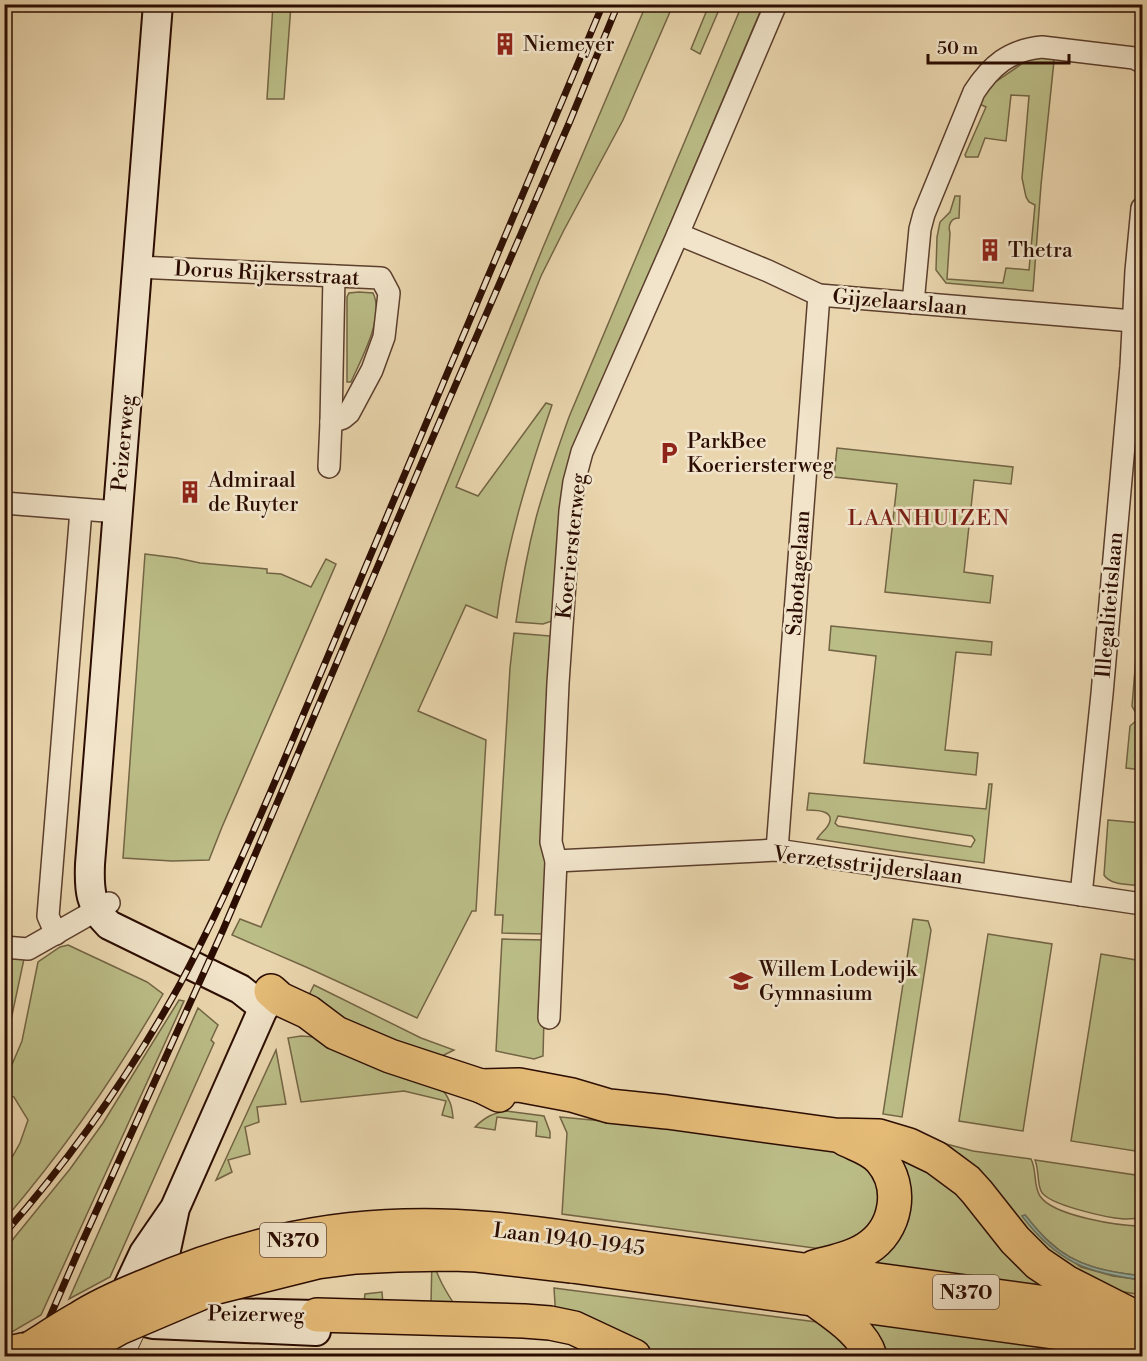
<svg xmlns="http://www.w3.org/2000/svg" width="1147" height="1361" viewBox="0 0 1147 1361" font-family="'Libre Bodoni',serif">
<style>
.green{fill:#bbbd87;stroke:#736444;stroke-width:1.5;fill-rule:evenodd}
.water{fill:#98b9a9;stroke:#6c7466;stroke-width:1.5}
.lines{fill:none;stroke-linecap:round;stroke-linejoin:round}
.minor-casing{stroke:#5b3e2c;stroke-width:24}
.tertiary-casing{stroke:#5b3e2c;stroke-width:28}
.secondary-casing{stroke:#2b0c01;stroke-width:32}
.trunk-casing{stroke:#2b0c01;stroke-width:36}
.minor{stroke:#f1e4ca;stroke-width:21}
.tertiary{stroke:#f1e4ca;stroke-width:26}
.secondary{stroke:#f1e4ca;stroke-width:28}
.trunk{stroke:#e5bb77;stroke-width:33}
.rail-casing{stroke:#2b0c01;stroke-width:7}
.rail{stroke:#f1e4ca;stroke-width:4.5;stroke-dasharray:14;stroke-linecap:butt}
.trunk-bridge-casing{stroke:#2b0c01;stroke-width:36;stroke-linecap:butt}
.trunk-bridge{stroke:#e5bb77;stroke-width:33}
.labels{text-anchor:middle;stroke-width:5;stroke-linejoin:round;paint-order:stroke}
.shield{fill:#f1e4ca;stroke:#664d3d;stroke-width:1.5}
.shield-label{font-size:20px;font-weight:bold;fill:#2b0c01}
.poi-label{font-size:21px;fill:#2b0c01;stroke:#f1e4ca;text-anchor:start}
.street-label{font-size:21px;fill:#2b0c01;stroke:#f1e4ca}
.neighbourhood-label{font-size:22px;letter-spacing:1.5px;fill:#7a1f14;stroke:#f1e4ca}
</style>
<rect width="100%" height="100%" fill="#ead6ae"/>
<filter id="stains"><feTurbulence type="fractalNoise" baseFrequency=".00333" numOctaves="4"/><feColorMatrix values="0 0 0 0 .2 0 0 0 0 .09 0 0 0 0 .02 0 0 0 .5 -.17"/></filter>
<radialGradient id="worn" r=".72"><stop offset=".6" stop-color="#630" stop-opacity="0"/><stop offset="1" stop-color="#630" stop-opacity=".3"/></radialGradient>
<g class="green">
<polygon points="273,5 291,5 284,99 267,99"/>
<path d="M646,5H673L623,120L564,230L541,276L488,410L456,487L478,496L546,403L552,405C528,475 506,545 497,618L466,605L418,711L486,740L476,911H472L417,1018L306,967L232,935L240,919L261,927L385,635L544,245Z"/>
<polygon points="709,5 721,5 700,54 691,49"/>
<path d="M742,5H763L571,458L552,621L543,624L516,622C521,587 527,553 536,518C545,484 557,451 569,417Z"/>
<path d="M1035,56L1053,58L1054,61L1041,185L1033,291L946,283L936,270L937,237L940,222L950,212L955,196H960L959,218C950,218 948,226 950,233L947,279L1003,283L1006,268L1029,270L1035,205L1029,202L1026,197L1022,178L1029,96L1011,95L1006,141L985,138L978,157H966L965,155L986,107L977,103L991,85L1026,61Z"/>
<path d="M359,292L373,293C385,317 361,359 351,382H347V297L349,293Z"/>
<polygon points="837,448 1013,467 1011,484 974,480 964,572 993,576 990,603 885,592 897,484 834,477"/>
<polygon points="145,554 177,558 200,563 267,569 267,573 281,574 311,587 326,559 336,564 222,827 209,860 172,861 123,858"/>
<polygon points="831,626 992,642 991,655 956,652 945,750 978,753 976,775 864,763 876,656 829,650"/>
<polygon points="514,633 550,636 553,637 547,934 502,933 503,915 495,915 510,668"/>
<polygon points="1137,645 1142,646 1142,716 1137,715 1132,706"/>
<polygon points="1137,720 1142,721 1142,770 1126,768 1130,726"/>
<path d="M989,784H992L984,863L895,851L817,839C820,834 824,831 827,827C838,811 818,810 807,810L809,793L986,809ZM838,816L972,836L975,840L971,847L838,826L835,823Z"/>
<path d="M1108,820L1142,823V886C1131,884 1111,886 1104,875Z"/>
<polygon points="913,919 928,921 931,930 902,1117 883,1114"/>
<polygon points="988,934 1052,944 1023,1131 959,1121"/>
<polygon points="502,939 546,940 543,1056 534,1059 496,1051"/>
<path d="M68,945L147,982L163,994C117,1074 64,1150 5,1219V1170L20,1143L28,1120L14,1097L5,1094V1081L22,1041L38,962L60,947Z"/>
<polygon points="1101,954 1142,961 1142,1103 1135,1151 1071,1141"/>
<polygon points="5,957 24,959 5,1048"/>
<polygon points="314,985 421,1038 454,1050 442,1056 432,1058 305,1003"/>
<polygon points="179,1000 184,1001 41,1315 5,1336 5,1249 70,1169 103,1123"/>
<polygon points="198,1008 218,1025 211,1040 214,1043 110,1277 69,1299"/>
<path d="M301,1036L315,1037L442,1089C450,1099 452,1106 453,1118L442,1115L446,1101L404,1091L301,1102L288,1038Z"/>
<polygon points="276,1050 286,1104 257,1107 259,1122 245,1127 250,1154 228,1160 232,1172 216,1180"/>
<path d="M507,1111L544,1116L550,1132V1138L536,1136L537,1122L497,1117L495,1130L475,1127C485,1117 493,1113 507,1111Z"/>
<polygon points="560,1117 667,1127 851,1149 880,1182 875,1225 829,1250 562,1214 567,1133"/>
<path d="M889,1129L973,1151L1031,1159C1037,1170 1033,1185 1040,1196C1053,1216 1119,1226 1142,1226V1276C1109,1272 1076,1267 1051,1243C1041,1235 1033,1225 1025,1215L1043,1240L1081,1267L1113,1276L1142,1280V1295L1096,1287Z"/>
<polygon points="920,1159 1063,1290 850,1264 868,1258 891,1160"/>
<path d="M1035,1160L1142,1176V1219C1136,1218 1130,1219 1124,1219C1109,1218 1047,1205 1041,1191C1037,1182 1039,1170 1035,1160Z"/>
<path d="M432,1257C437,1279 449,1296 461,1315L363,1311L365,1294L382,1292L383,1304H431Z"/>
<polygon points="554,1288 817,1322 827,1325 858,1356 661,1356 633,1341 556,1319"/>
<polygon points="848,1315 1091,1349 1059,1356 876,1356"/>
</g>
<path class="water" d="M1025,1215C1033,1225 1041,1235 1050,1243C1076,1267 1109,1272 1142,1276V1280C1087,1273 1057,1262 1022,1216Z"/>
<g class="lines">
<g class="minor-casing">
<g id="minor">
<polyline points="678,234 768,271 819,295 1133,321"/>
<polyline points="137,267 381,278 389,293 384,337 372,370 349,413 343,418 331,422"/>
<path d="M913,303L920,229L924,214L974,92C991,66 1009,50 1042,47L1134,58L1142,62"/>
<polyline points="329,467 331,422 334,276"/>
<polyline points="4,503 118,512"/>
<polyline points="777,850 819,295"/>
<polyline points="556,861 777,850 1142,904"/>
<polyline points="1081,895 1102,694 1131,366 1136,271 1142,208"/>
<polyline points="56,934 48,916 81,510"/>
<polyline points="4,947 28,949 109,903"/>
<polyline points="549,1018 556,861 551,842 558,683 570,511 574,482 582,452 678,234 776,4"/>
</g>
</g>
<g class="tertiary-casing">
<polyline id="tertiary" points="120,1356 140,1312"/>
</g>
<g class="secondary-casing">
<g id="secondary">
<path d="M158,4L90,864C89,889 90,907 109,925L240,989L264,1008"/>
<polyline points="175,1208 164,1259 145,1301 168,1310 182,1312 317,1315 316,1331 153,1324 137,1320 121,1302 144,1253 175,1208 271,991 270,991"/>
</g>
</g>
<g class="trunk-casing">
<g id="trunk">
<polyline points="271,991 280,999 308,1012 336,1033 390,1056 481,1086 499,1095"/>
<polyline points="481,1086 519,1085 572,1095 609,1106 667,1112 835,1135 879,1136 909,1145 936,1158 967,1181 977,1192 1015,1240 1038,1263 1066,1282 1129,1314"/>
<polyline points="576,1239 1105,1311"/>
<polyline points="572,1266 1142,1344"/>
<path d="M814,1267C831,1262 851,1259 866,1249C897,1230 904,1187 881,1160C872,1149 857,1145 845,1139"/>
<path d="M815,1300C835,1315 863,1332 870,1356"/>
<polyline points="317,1315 524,1321 550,1323 574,1328 634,1356"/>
<polyline points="4,1354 31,1348"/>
</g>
</g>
<use href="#minor" class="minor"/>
<use href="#tertiary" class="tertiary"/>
<use href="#secondary" class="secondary"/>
<use href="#trunk" class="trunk"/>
<g class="rail-casing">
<g id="rail">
<path d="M4,1234C72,1157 131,1073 180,984C216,917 247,847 277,777L603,4"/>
<polyline points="33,1356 81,1245 223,930 426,453 570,121 618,4"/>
</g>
</g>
<use href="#rail" class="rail"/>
<g class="trunk-bridge-casing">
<g id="trunk-bridge">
<path d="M31,1348C47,1338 62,1328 78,1319C98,1306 121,1296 143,1287C225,1251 314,1228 404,1226C462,1224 519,1231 576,1239"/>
<polyline points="69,1356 119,1328 213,1288 317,1262 356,1257 397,1255 452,1254 477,1255 572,1266"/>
</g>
</g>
<use href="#trunk-bridge" class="trunk-bridge"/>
</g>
<defs>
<g id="building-bare" transform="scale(1.8)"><path d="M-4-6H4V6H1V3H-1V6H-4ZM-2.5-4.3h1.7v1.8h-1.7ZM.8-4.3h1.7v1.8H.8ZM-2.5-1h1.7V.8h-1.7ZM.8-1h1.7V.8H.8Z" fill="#8f2418" stroke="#f1e4ca" stroke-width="2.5" paint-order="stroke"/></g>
<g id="parking-bare" transform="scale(1.8)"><path d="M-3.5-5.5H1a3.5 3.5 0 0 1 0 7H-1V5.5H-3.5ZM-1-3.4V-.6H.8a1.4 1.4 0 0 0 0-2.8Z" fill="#8f2418" stroke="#f1e4ca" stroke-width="2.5" paint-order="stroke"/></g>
<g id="school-bare" transform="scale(1.8)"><path d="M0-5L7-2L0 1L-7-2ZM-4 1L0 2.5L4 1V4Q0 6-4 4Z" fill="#8f2418" stroke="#f1e4ca" stroke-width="2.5" paint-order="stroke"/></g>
</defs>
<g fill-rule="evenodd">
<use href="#building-bare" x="505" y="44"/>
<use href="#building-bare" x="990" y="250"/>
<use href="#parking-bare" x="669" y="453"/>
<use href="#building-bare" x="190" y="492"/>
<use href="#school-bare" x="741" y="981"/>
</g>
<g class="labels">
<g class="shield">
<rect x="260" y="1223" width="66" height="34" rx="4.5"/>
<rect x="933" y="1275" width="66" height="34" rx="4.5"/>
</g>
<g class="shield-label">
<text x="293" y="1247">N370</text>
<text x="966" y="1299">N370</text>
</g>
<g class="poi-label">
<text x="523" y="51">Niemeyer</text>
<text x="1008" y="257">Thetra</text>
<text x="687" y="448">ParkBee<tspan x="687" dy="24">Koeriersterweg</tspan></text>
<text x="208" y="487">Admiraal<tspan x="208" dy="24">de Ruyter</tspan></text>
<text x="759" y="976">Willem Lodewijk<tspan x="759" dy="24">Gymnasium</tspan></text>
</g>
<g class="street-label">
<text transform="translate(267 273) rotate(3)" y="7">Dorus Rijkersstraat</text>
<text transform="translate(900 302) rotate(5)" y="7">Gijzelaarslaan</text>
<text transform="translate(123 443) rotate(-85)" y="7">Peizerweg</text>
<text transform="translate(571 546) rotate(-84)" y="7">Koeriersterweg</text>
<text transform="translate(798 573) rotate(-86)" y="7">Sabotagelaan</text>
<text transform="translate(1109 605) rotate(-85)" y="7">Illegaliteitslaan</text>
<text transform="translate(868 865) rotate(7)" y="7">Verzetsstrijderslaan</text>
<text transform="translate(569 1239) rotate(7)" y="7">Laan 1940-1945</text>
<text transform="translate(256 1314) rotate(1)" y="7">Peizerweg</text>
</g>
<g class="neighbourhood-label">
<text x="929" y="525">LAANHUIZEN</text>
</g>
</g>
<rect width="1147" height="1361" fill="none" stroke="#ead6ae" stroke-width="24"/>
<rect x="6" y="6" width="1135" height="1349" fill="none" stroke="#2b0c01" stroke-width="3"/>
<rect x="12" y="12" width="1123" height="1337" fill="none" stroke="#2b0c01" stroke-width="1.5"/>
<path d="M928 54v9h141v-9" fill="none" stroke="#2b0c01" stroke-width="3"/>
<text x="937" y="54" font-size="18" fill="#2b0c01" stroke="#f1e4ca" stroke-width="4.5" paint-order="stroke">50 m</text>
<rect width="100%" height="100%" filter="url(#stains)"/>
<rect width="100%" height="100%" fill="url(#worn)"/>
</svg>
